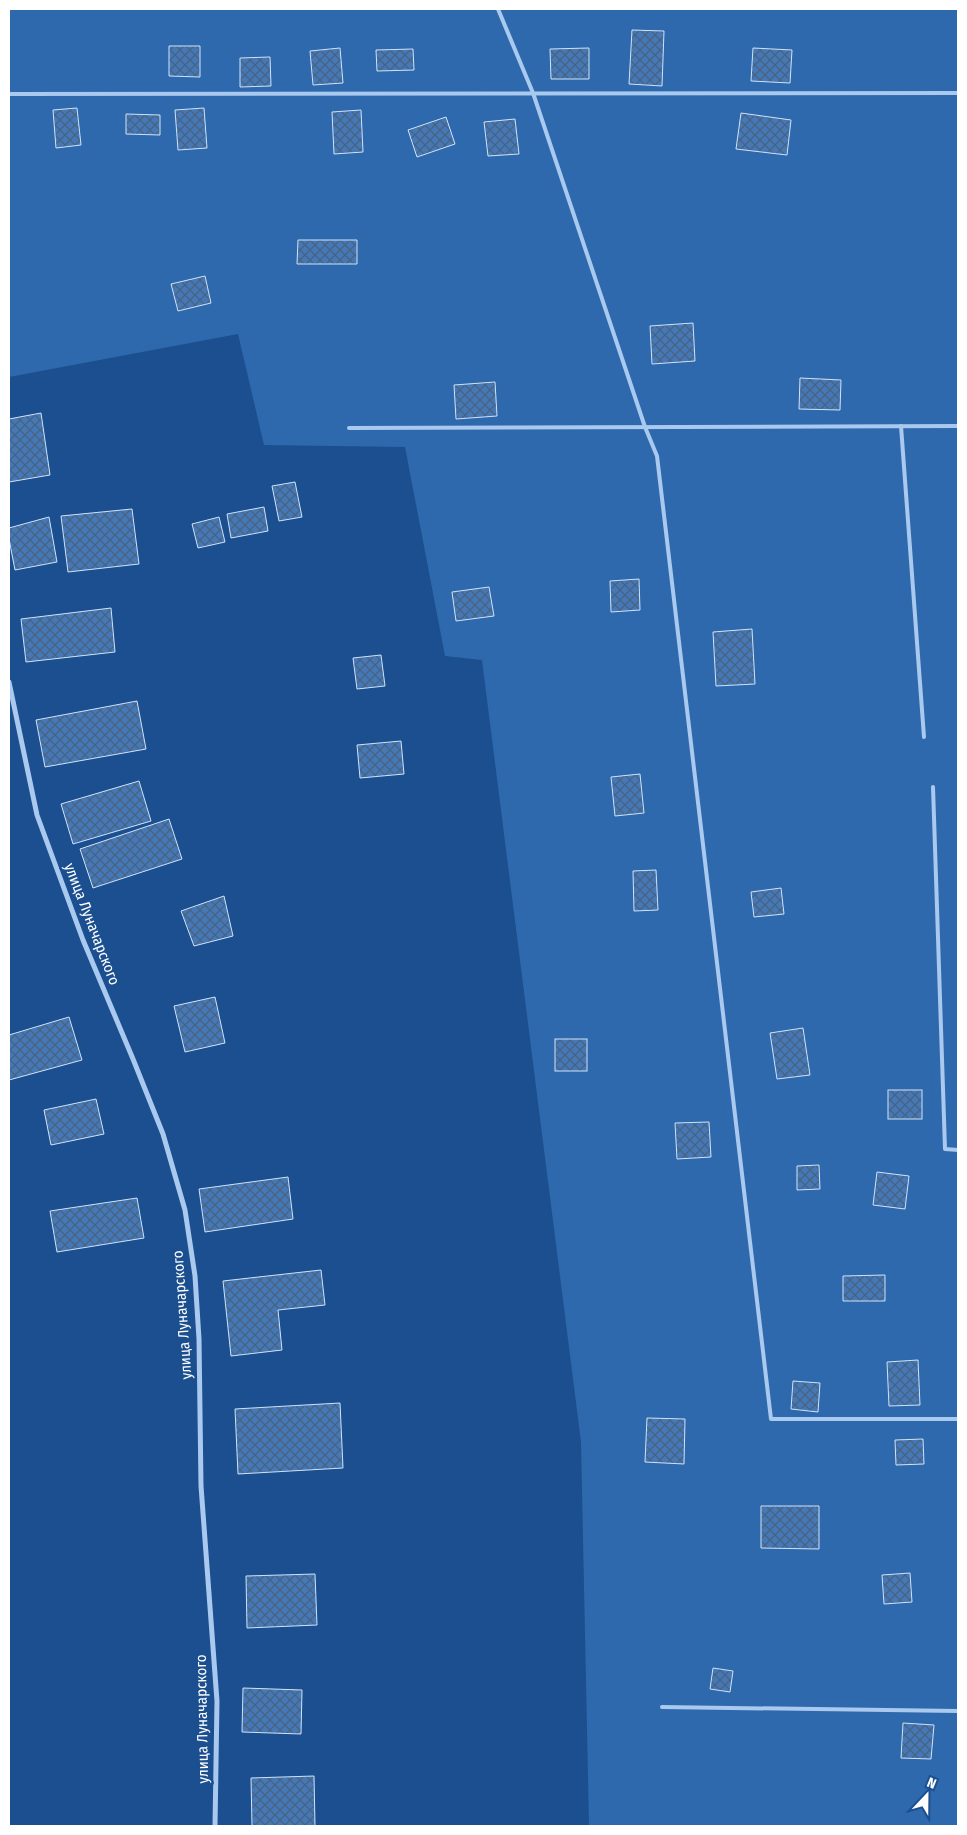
<svg xmlns="http://www.w3.org/2000/svg" width="967" height="1835" viewBox="0 0 967 1835" font-family="'Fira Sans Condensed',sans-serif">
<style>
.garden{fill:#2e69ad}
.building{fill:url(#building-cross-hatch);stroke:#cfe3fa}
.lines{fill:none;stroke-linecap:round;stroke-linejoin:round}
.service{stroke:#a9c9ee;stroke-width:4}
.minor{stroke:#a9c9ee;stroke-width:5}
.labels{text-anchor:middle;stroke-width:5;stroke-linejoin:round;paint-order:stroke}
.street-label{font-size:15px;fill:#fff;stroke:#1b4f8f}
</style>
<defs>
<pattern id="building-cross-hatch" width="8" height="8" patternUnits="userSpaceOnUse" patternTransform="scale(1.25)"><rect width="8" height="8" fill="#4478b7"/><path d="M0 0l8 8M0 8l8-8" fill="none" stroke="#486282"/></pattern>
</defs>
<rect width="100%" height="100%" fill="#1b4f8f"/>
<polygon class="garden" points="9,9 958,9 958,1826 589,1826 581,1442 482,660 445,656 405,447 264,445 238,334 9,377"/>
<g class="building">
<polygon points="632,30 664,31 662,86 629,84"/>
<polygon points="169,46 200,46 200,77 169,76"/>
<polygon points="340,48 343,83 313,85 310,51"/>
<polygon points="589,48 589,79 551,79 550,49"/>
<polygon points="753,48 792,50 790,83 751,81"/>
<polygon points="413,49 414,70 377,71 376,50"/>
<polygon points="270,57 271,86 240,87 240,58"/>
<polygon points="77,108 81,145 56,148 53,110"/>
<polygon points="204,108 207,148 178,150 175,110"/>
<polygon points="361,110 363,152 334,154 332,112"/>
<polygon points="741,113 791,120 787,155 736,149"/>
<polygon points="126,114 160,115 160,135 126,134"/>
<polygon points="446,117 455,144 417,157 408,130"/>
<polygon points="515,119 519,154 488,156 484,122"/>
<polygon points="298,240 357,240 357,264 297,264"/>
<polygon points="205,276 211,303 178,311 171,284"/>
<polygon points="693,323 695,361 652,364 650,326"/>
<polygon points="800,378 841,380 840,410 799,409"/>
<polygon points="495,382 497,416 456,419 454,385"/>
<polygon points="41,413 50,475 9,482 9,419"/>
<polygon points="295,482 302,517 279,521 272,486"/>
<polygon points="264,507 268,531 231,538 227,514"/>
<polygon points="132,509 139,564 68,572 61,516"/>
<polygon points="49,517 57,562 15,570 9,539 9,528"/>
<polygon points="219,517 225,542 198,548 192,524"/>
<polygon points="639,579 640,610 611,612 610,581"/>
<polygon points="489,587 494,616 456,621 452,592"/>
<polygon points="111,608 115,652 26,662 21,619"/>
<polygon points="752,629 755,684 716,686 713,632"/>
<polygon points="381,655 385,686 357,689 353,658"/>
<polygon points="137,701 146,749 45,767 36,720"/>
<polygon points="401,741 404,774 360,778 357,745"/>
<polygon points="640,774 644,813 615,816 611,777"/>
<polygon points="139,781 151,821 73,844 61,804"/>
<polygon points="169,819 182,859 93,888 80,849"/>
<polygon points="656,870 658,910 634,911 633,871"/>
<polygon points="781,888 784,914 754,917 751,892"/>
<polygon points="224,896 233,936 194,946 181,911"/>
<polygon points="215,997 225,1043 185,1052 174,1006"/>
<polygon points="69,1017 82,1060 9,1080 9,1035"/>
<polygon points="803,1028 810,1075 777,1079 770,1033"/>
<rect x="555" y="1039" width="32" height="32"/>
<rect x="888" y="1090" width="34" height="29"/>
<polygon points="96,1099 104,1134 51,1145 44,1110"/>
<polygon points="709,1122 711,1157 677,1159 675,1123"/>
<polygon points="819,1165 820,1189 797,1190 797,1166"/>
<polygon points="877,1172 909,1176 905,1209 873,1205"/>
<polygon points="288,1177 293,1219 205,1232 199,1189"/>
<polygon points="137,1198 144,1238 57,1252 50,1211"/>
<polygon points="321,1270 325,1305 278,1310 282,1350 231,1356 223,1281"/>
<polygon points="885,1275 885,1301 843,1301 843,1276"/>
<polygon points="918,1360 920,1405 889,1406 887,1362"/>
<polygon points="793,1381 820,1383 818,1412 791,1409"/>
<polygon points="340,1403 343,1468 238,1474 235,1409"/>
<polygon points="647,1418 685,1419 684,1464 645,1462"/>
<polygon points="923,1439 924,1464 896,1465 895,1440"/>
<polygon points="761,1506 819,1506 819,1549 761,1548"/>
<polygon points="910,1573 912,1602 884,1604 882,1575"/>
<polygon points="315,1574 317,1625 247,1628 246,1576"/>
<polygon points="713,1668 733,1671 730,1692 710,1689"/>
<polygon points="243,1688 302,1690 301,1734 242,1732"/>
<polygon points="903,1723 934,1725 931,1759 901,1758"/>
<polygon points="314,1776 315,1826 252,1826 251,1778"/>
</g>
<g class="lines">
<g class="service">
<polyline points="498,9 533,93 645,427 657,456 771,1419 958,1419"/>
<polyline points="9,94 958,93"/>
<polyline points="901,426 924,737"/>
<polyline points="349,428 958,426"/>
<polyline points="933,787 945,1149 958,1150"/>
<polyline points="662,1707 958,1711"/>
</g>
<polyline class="minor" points="9,682 37,815 83,940 133,1059 163,1134 185,1210 195,1276 199,1339 201,1486 217,1701 215,1826"/>
</g>
<g class="labels">
<g class="street-label">
<text transform="translate(92 924) rotate(69)" y="5">улица Луначарского</text>
<text transform="translate(182 1315) rotate(-94)" y="5">улица Луначарского</text>
<text transform="translate(202 1719) rotate(-91)" y="5">улица Луначарского</text>
</g>
</g>
<rect width="967" height="1835" fill="none" stroke="#ffffff" stroke-width="20"/>
<g transform="translate(927 1795) rotate(22)" stroke="#1b4f8f" stroke-width="4" paint-order="stroke">
<path d="M0-4L9 19L0 12L-9 19Z" fill="#ffffff"/>
<text y="-8" font-size="14" font-weight="bold" text-anchor="middle" fill="#ffffff">N</text>
</g>
</svg>
